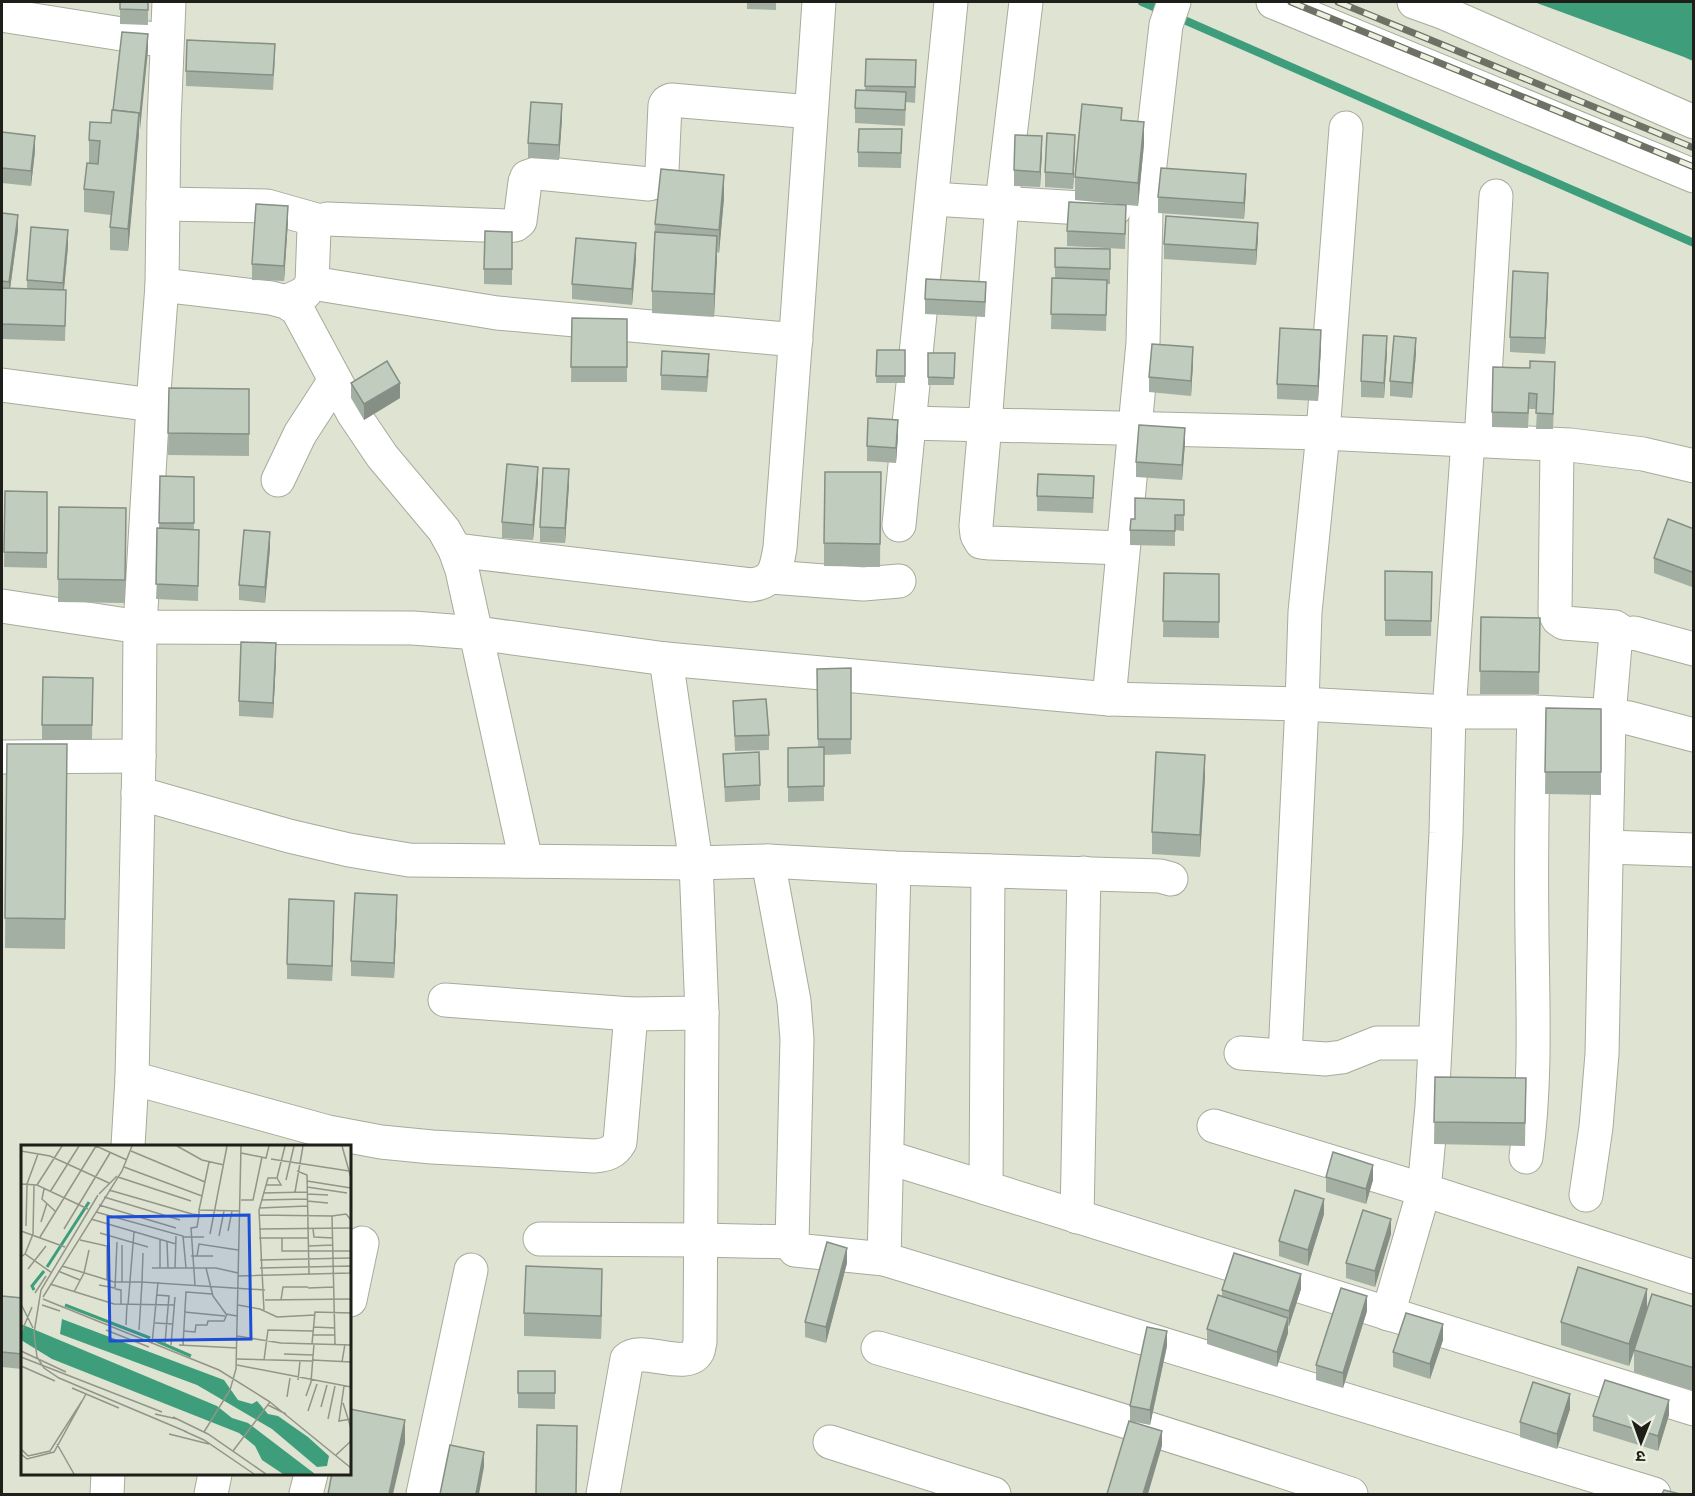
<svg xmlns="http://www.w3.org/2000/svg" width="1695" height="1496" viewBox="0 0 1695 1496" font-family="Rubik,'Noto Sans Devanagari',sans-serif">
<style>
.water{fill:#3e9e7c}
.lines{fill:none;stroke-linecap:round;stroke-linejoin:round}
.stream{stroke:#3e9e7c;stroke-width:8}
.minor-casing{stroke:#a7ab9a;stroke-width:35}
.major-casing{stroke:#a7ab9a;stroke-width:35}
.minor{stroke:#fff;stroke-width:33}
.major{stroke:#fff;stroke-width:33}
.rail-casing{stroke:#6e7166;stroke-width:7}
.rail{stroke:#ecf0df;stroke-width:4.5;stroke-dasharray:14;stroke-linecap:butt}
.wall{fill:#a4afa3}
.shaded-wall{fill:#868f85}
.building{fill:#bfccbe;stroke:#868f85;stroke-width:1.5}
.inset-river{fill:none;stroke:#3e9e7c;stroke-width:3}
.inset-road{fill:none;stroke:#929588;stroke-width:1.5}
.view{fill:#1d4ed8;fill-opacity:0.15;stroke:#1d4ed8;stroke-width:3}
.inset-edge{fill:none;stroke:#1e1f19;stroke-width:3}
</style>
<rect width="100%" height="100%" fill="#dfe3d2"/>
<polygon class="water" points="1534,2 1693,2 1693,61 1684,57"/>
<g class="lines">
<g class="stream">
<polyline points="1142,2 1163,11"/>
<polyline points="1175,16 1694,243"/>
</g>
<g class="minor-casing">
<g id="minor">
<polyline points="1026,2 1002,203 985,424 976,526 977,535 981,542 990,543 1123,548"/>
<polyline points="2,15 166,41"/>
<polyline points="932,199 1114,210"/>
<polyline points="163,204 267,206 320,221"/>
<polyline points="312,283 497,313 796,340"/>
<polyline points="162,285 271,298 286,302 297,309 353,413 382,456 444,530 455,550 462,570 526,861"/>
<path d="M286,302L305,293L312,283L314,229C317,222 321,221 327,219L508,226L515,225L520,221L525,182L527,177L538,173L649,184C658,182 660,179 662,170L665,105L667,102L671,100L811,112"/>
<polyline points="2,385 153,405"/>
<polyline points="909,423 1323,433 1570,445 1643,454 1694,466"/>
<polyline points="1481,441 1496,196"/>
<polyline points="1557,445 1555,613 1558,619 1564,623 1615,627 1625,634"/>
<polyline points="278,480 300,434 335,380"/>
<polyline points="899,525 951,2"/>
<path d="M455,550L751,585C775,582 776,569 780,548L798,306L819,2"/>
<polyline points="771,577 863,584 899,581"/>
<polyline points="2,606 140,627 413,628 477,633 666,659 1109,699 1302,704 1305,612 1323,433 1346,128"/>
<polyline points="1109,699 1143,343 1146,212 1150,164 1166,25 1174,2"/>
<polyline points="2,757 139,756"/>
<polyline points="138,793 289,836 349,850 409,860 696,863 768,861 894,868 1160,876 1171,879"/>
<polyline points="1607,847 1694,850"/>
<polyline points="768,861 794,1001 797,1039 792,1242 793,1247 795,1250 884,1259 1654,1494"/>
<polyline points="445,1000 631,1014 702,1013"/>
<polyline points="1241,1053 1326,1059 1342,1057 1377,1043 1435,1043"/>
<polyline points="1285,1056 1302,704 1449,712 1534,712 1599,715 1629,718 1694,735"/>
<path d="M132,1078L328,1132L381,1142L432,1147L594,1156C606,1155 614,1153 620,1142L631,1014"/>
<polyline points="1214,1126 1424,1190 1694,1277"/>
<polyline points="128,1146 132,1078 139,756 140,627 153,405 162,285 164,122 169,2"/>
<polyline points="887,1157 1694,1409"/>
<path d="M1526,1157C1536,1084 1533,1010 1532,937C1531,862 1532,787 1534,712"/>
<polyline points="986,1188 988,871"/>
<path d="M1586,1195L1596,1127L1602,1054L1609,716L1615,645C1619,636 1623,634 1634,633L1694,649"/>
<polyline points="1077,1217 1084,873"/>
<polyline points="540,1239 700,1240 792,1242"/>
<polyline points="884,1259 894,868"/>
<polyline points="350,1300 362,1243"/>
<polyline points="1388,1314 1424,1190 1432,1106 1446,833 1449,712 1468,440"/>
<path d="M878,1348C1037,1393 1195,1442 1351,1494"/>
<polyline points="830,1442 994,1494"/>
<polyline points="107,1494 108,1474"/>
<polyline points="211,1494 215,1474"/>
<polyline points="306,1494 311,1474"/>
<polyline points="423,1494 471,1270"/>
<path d="M603,1494L627,1359C642,1345 687,1372 698,1351C699,1349 699,1345 700,1342L702,1013L696,863L666,659"/>
</g>
</g>
<g class="major-casing">
<g id="major">
<polyline points="1273,2 1694,176"/>
<polyline points="1414,2 1442,12 1694,122"/>
</g>
</g>
<use href="#minor" class="minor"/>
<use href="#major" class="major"/>
<g class="rail-casing">
<g id="rail">
<polyline points="1291,2 1694,167"/>
<polyline points="1338,2 1694,148"/>
</g>
</g>
<use href="#rail" class="rail"/>
</g>
<g class="wall">
<polygon points="120,2 148,2 148,25 120,24"/>
<polygon points="747,2 776,2 776,10 747,9"/>
<polygon points="148,50 139,130 128,251 110,250 110,227 111,215 84,212 84,189 89,163 89,140 111,123 113,110"/>
<polygon points="275,59 273,90 186,86 186,71"/>
<polygon points="866,59 916,76 915,103 906,102 905,126 855,123 855,108 865,91"/>
<polygon points="562,119 559,160 528,158 528,143"/>
<polygon points="1122,120 1144,144 1138,206 1075,200 1075,177"/>
<polygon points="902,129 901,168 858,167 858,152"/>
<polygon points="2,132 35,151 31,186 2,183"/>
<polygon points="1075,150 1073,189 1045,187 1045,172"/>
<polygon points="1042,151 1040,187 1014,186 1014,170"/>
<polygon points="1246,189 1244,219 1158,213 1158,197"/>
<polygon points="724,198 719,253 717,252 714,317 652,313 652,291 655,224"/>
<polygon points="2,213 18,230 10,288 27,288 27,280 68,246 64,290 66,305 65,341 2,339"/>
<polygon points="288,221 284,281 252,280 252,264"/>
<polygon points="1126,221 1125,249 1067,246 1067,231"/>
<polygon points="512,232 512,285 484,284 484,269"/>
<polygon points="1258,238 1256,265 1164,259 1164,244"/>
<polygon points="1055,248 1110,249 1110,284 1107,284 1106,331 1051,329 1052,278 1055,278"/>
<polygon points="636,259 632,305 572,299 572,284"/>
<polygon points="1548,288 1545,354 1510,352 1510,337"/>
<polygon points="986,297 985,317 925,314 925,299"/>
<polygon points="572,318 627,319 627,382 571,382"/>
<polygon points="1321,345 1318,401 1277,399 1277,384"/>
<polygon points="877,350 905,350 905,383 876,383"/>
<polygon points="1387,352 1384,398 1361,397 1361,381"/>
<polygon points="928,353 955,353 954,385 928,385"/>
<polygon points="1416,353 1412,398 1390,396 1390,381"/>
<polygon points="1193,362 1191,396 1149,392 1149,377"/>
<polygon points="709,369 707,392 661,390 661,375"/>
<polygon points="1555,377 1553,429 1536,429 1537,409 1529,409 1528,428 1492,427 1492,412"/>
<polygon points="351,383 400,398 364,420 351,398"/>
<polygon points="169,388 249,389 249,456 168,455"/>
<polygon points="898,435 896,463 867,461 867,446"/>
<polygon points="1185,443 1182,480 1136,477 1136,462"/>
<polygon points="881,472 880,567 824,566 824,543"/>
<polygon points="160,476 194,477 194,530 199,545 198,601 156,599 159,528"/>
<polygon points="538,482 533,540 502,538 502,522"/>
<polygon points="569,484 565,543 540,542 540,527"/>
<polygon points="5,491 47,492 47,568 4,567"/>
<polygon points="1094,491 1093,513 1037,511 1037,496"/>
<polygon points="1184,500 1184,531 1175,530 1175,546 1130,545 1130,530 1135,519"/>
<polygon points="59,507 126,508 125,603 58,602"/>
<polygon points="1694,529 1692,587 1654,573 1654,558"/>
<polygon points="270,548 265,603 239,600 239,585"/>
<polygon points="1385,571 1432,572 1431,636 1385,636"/>
<polygon points="1164,573 1219,574 1219,638 1163,637"/>
<polygon points="1481,617 1540,618 1539,694 1480,694"/>
<polygon points="276,659 273,718 239,716 239,701"/>
<polygon points="851,668 851,754 824,755 824,801 788,802 788,748 818,748 817,669"/>
<polygon points="93,678 92,740 42,740 42,725"/>
<polygon points="733,701 769,735 769,750 735,751"/>
<polygon points="1546,708 1601,709 1601,795 1545,794"/>
<polygon points="7,744 67,744 65,949 5,948"/>
<polygon points="723,754 760,785 760,800 725,802"/>
<polygon points="1205,777 1200,857 1152,854 1152,832"/>
<polygon points="397,910 394,978 351,976 351,961"/>
<polygon points="334,916 332,981 287,979 287,964"/>
<polygon points="1435,1077 1526,1078 1525,1146 1434,1144"/>
<polygon points="1326,1177 1373,1180 1366,1204 1326,1192"/>
<polygon points="1324,1214 1308,1266 1279,1256 1279,1241"/>
<polygon points="1391,1234 1375,1287 1346,1278 1346,1263"/>
<polygon points="847,1263 826,1343 805,1337 805,1322"/>
<polygon points="1301,1289 1289,1326 1288,1326 1288,1333 1277,1367 1207,1344 1207,1329 1222,1297 1222,1290"/>
<polygon points="602,1291 601,1339 524,1336 524,1313"/>
<polygon points="2,1296 22,1298 22,1369 2,1367"/>
<polygon points="1694,1307 1694,1391 1634,1372 1634,1352 1629,1366 1561,1345 1561,1322 1647,1309"/>
<polygon points="1367,1311 1343,1388 1316,1380 1316,1365"/>
<polygon points="1443,1340 1430,1379 1393,1367 1393,1352"/>
<polygon points="1167,1346 1150,1425 1130,1421 1130,1406"/>
<polygon points="518,1371 555,1371 555,1409 518,1408"/>
<polygon points="1570,1409 1557,1449 1520,1437 1520,1422"/>
<polygon points="1669,1415 1658,1451 1593,1431 1593,1416"/>
</g>
<g class="shaded-wall">
<polygon points="148,34 148,50 140,130 140,115"/>
<polygon points="562,104 562,119 559,160 559,145"/>
<polygon points="139,113 139,135 128,251 128,229"/>
<polygon points="1144,122 1144,144 1138,206 1138,183"/>
<polygon points="1075,135 1075,150 1073,189 1073,174"/>
<polygon points="35,136 35,151 31,186 31,171"/>
<polygon points="1042,136 1042,151 1040,187 1040,172"/>
<polygon points="1246,174 1246,189 1244,219 1244,203"/>
<polygon points="724,175 724,198 719,253 719,230"/>
<polygon points="288,206 288,221 284,281 284,266"/>
<polygon points="18,215 18,230 9,297 9,282"/>
<polygon points="1258,223 1258,238 1256,265 1256,250"/>
<polygon points="68,230 68,246 63,299 63,283"/>
<polygon points="717,236 717,258 714,317 714,294"/>
<polygon points="636,243 636,259 632,305 632,289"/>
<polygon points="1548,273 1548,288 1545,354 1545,338"/>
<polygon points="1321,330 1321,345 1318,401 1318,386"/>
<polygon points="1387,336 1387,352 1384,398 1384,383"/>
<polygon points="1416,338 1416,353 1412,398 1412,383"/>
<polygon points="1193,347 1193,362 1191,396 1191,381"/>
<polygon points="400,383 400,398 364,420 364,404"/>
<polygon points="898,420 898,435 896,463 896,448"/>
<polygon points="1185,428 1185,443 1182,480 1182,465"/>
<polygon points="538,467 538,482 533,540 533,525"/>
<polygon points="569,469 569,484 565,543 565,528"/>
<polygon points="270,532 270,548 265,603 265,587"/>
<polygon points="1694,569 1694,584 1692,587 1692,572"/>
<polygon points="276,643 276,659 273,718 273,703"/>
<polygon points="1205,755 1205,777 1200,857 1200,835"/>
<polygon points="397,895 397,910 394,978 394,963"/>
<polygon points="334,901 334,916 332,981 332,966"/>
<polygon points="1373,1165 1373,1180 1366,1204 1366,1189"/>
<polygon points="1324,1199 1324,1214 1308,1266 1308,1250"/>
<polygon points="1391,1219 1391,1234 1375,1287 1375,1271"/>
<polygon points="847,1248 847,1263 826,1343 826,1327"/>
<polygon points="602,1269 602,1291 601,1339 601,1316"/>
<polygon points="1301,1274 1301,1289 1289,1326 1289,1311"/>
<polygon points="1647,1289 1647,1311 1629,1366 1629,1344"/>
<polygon points="1367,1296 1367,1311 1343,1388 1343,1373"/>
<polygon points="1288,1318 1288,1333 1277,1367 1277,1352"/>
<polygon points="1443,1324 1443,1340 1430,1379 1430,1364"/>
<polygon points="1167,1331 1167,1346 1150,1425 1150,1410"/>
<polygon points="1570,1394 1570,1409 1557,1449 1557,1434"/>
<polygon points="1669,1400 1669,1415 1658,1451 1658,1436"/>
<polygon points="405,1420 405,1443 393,1494 389,1494"/>
<polygon points="1162,1431 1162,1446 1148,1494 1143,1494"/>
<polygon points="484,1452 484,1467 479,1494 476,1494"/>
</g>
<g class="building">
<polygon points="120,2 148,2 148,10 120,9"/>
<polygon points="122,32 148,34 140,115 139,113 113,110"/>
<polygon points="187,40 275,44 273,75 186,71"/>
<polygon points="866,59 916,60 915,87 865,86"/>
<polygon points="856,90 906,92 905,110 855,108"/>
<polygon points="531,102 562,104 559,145 528,143"/>
<polygon points="1082,104 1122,108 1121,120 1144,122 1138,183 1075,177"/>
<polygon points="112,110 139,113 128,229 110,227 114,192 84,189 87,163 98,164 100,141 89,140 90,122 111,123"/>
<polygon points="859,129 902,129 901,153 858,152"/>
<polygon points="2,132 35,136 31,171 2,168"/>
<polygon points="1047,133 1075,135 1073,174 1045,172"/>
<polygon points="1015,135 1042,136 1040,172 1014,170"/>
<polygon points="1161,168 1246,174 1244,203 1158,197"/>
<polygon points="661,169 724,175 719,230 655,224"/>
<polygon points="1069,202 1126,205 1125,234 1067,231"/>
<polygon points="256,204 288,206 284,266 252,264"/>
<polygon points="2,213 18,215 9,282 2,281"/>
<polygon points="1166,216 1258,223 1256,250 1164,244"/>
<polygon points="31,227 68,230 63,283 27,280"/>
<polygon points="485,231 512,232 512,269 484,269"/>
<polygon points="655,232 717,236 714,294 652,291"/>
<polygon points="576,238 636,243 632,289 572,284"/>
<polygon points="1055,248 1110,249 1110,269 1055,267"/>
<polygon points="1513,271 1548,273 1545,338 1510,337"/>
<polygon points="1052,278 1107,280 1106,315 1051,314"/>
<polygon points="926,279 986,282 985,302 925,299"/>
<polygon points="2,288 66,290 65,326 2,324"/>
<polygon points="572,318 627,319 627,367 571,367"/>
<polygon points="1280,328 1321,330 1318,386 1277,384"/>
<polygon points="1363,335 1387,336 1384,383 1361,381"/>
<polygon points="1394,336 1416,338 1412,383 1390,381"/>
<polygon points="1152,344 1193,347 1191,381 1149,377"/>
<polygon points="877,350 905,350 905,376 876,376"/>
<polygon points="662,351 709,354 707,377 661,375"/>
<polygon points="928,353 955,353 954,378 928,377"/>
<polygon points="387,361 400,383 364,404 351,383"/>
<polygon points="1530,361 1555,362 1553,414 1536,413 1537,394 1529,393 1528,413 1492,412 1493,367 1530,368"/>
<polygon points="169,388 249,389 249,434 168,433"/>
<polygon points="868,418 898,420 896,448 867,446"/>
<polygon points="1139,425 1185,428 1182,465 1136,462"/>
<polygon points="507,464 538,467 533,525 502,522"/>
<polygon points="543,468 569,469 565,528 540,527"/>
<polygon points="825,472 881,472 880,544 824,543"/>
<polygon points="1038,474 1094,476 1093,498 1037,496"/>
<polygon points="160,476 194,477 194,523 159,523"/>
<polygon points="5,491 47,492 47,553 4,552"/>
<polygon points="1135,498 1184,500 1184,515 1175,515 1175,531 1130,530 1131,519 1135,519"/>
<polygon points="59,507 126,508 125,580 58,579"/>
<polygon points="1668,519 1694,529 1694,569 1692,572 1654,558"/>
<polygon points="157,528 199,530 198,586 156,584"/>
<polygon points="244,530 270,532 265,587 239,585"/>
<polygon points="1385,571 1432,572 1431,621 1385,620"/>
<polygon points="1164,573 1219,574 1219,622 1163,621"/>
<polygon points="1481,617 1540,618 1539,672 1480,671"/>
<polygon points="241,642 276,643 273,703 239,701"/>
<polygon points="851,668 851,739 818,739 817,669"/>
<polygon points="43,677 93,678 92,725 42,725"/>
<polygon points="766,699 769,735 735,736 733,701"/>
<polygon points="1546,708 1601,709 1601,772 1545,772"/>
<polygon points="7,744 67,744 65,919 5,918"/>
<polygon points="824,747 824,786 788,787 788,748"/>
<polygon points="759,752 760,785 725,787 723,754"/>
<polygon points="1156,752 1205,755 1200,835 1152,832"/>
<polygon points="355,893 397,895 394,963 351,961"/>
<polygon points="289,899 334,901 332,966 287,964"/>
<polygon points="1435,1077 1526,1078 1525,1123 1434,1122"/>
<polygon points="1333,1152 1373,1165 1366,1189 1326,1177"/>
<polygon points="1295,1190 1324,1199 1308,1250 1279,1241"/>
<polygon points="1363,1210 1391,1219 1375,1271 1346,1263"/>
<polygon points="827,1242 847,1248 826,1327 805,1322"/>
<polygon points="1234,1253 1301,1274 1289,1311 1222,1290"/>
<polygon points="526,1266 602,1269 601,1316 524,1313"/>
<polygon points="1578,1267 1647,1289 1629,1344 1561,1322"/>
<polygon points="1341,1288 1367,1296 1343,1373 1316,1365"/>
<polygon points="1652,1294 1694,1307 1694,1368 1634,1350"/>
<polygon points="1218,1295 1288,1318 1277,1352 1207,1329"/>
<polygon points="2,1296 22,1298 22,1354 2,1352"/>
<polygon points="1406,1313 1443,1324 1430,1364 1393,1352"/>
<polygon points="1147,1327 1167,1331 1150,1410 1130,1406"/>
<rect x="518" y="1371" width="37" height="22"/>
<polygon points="1605,1380 1669,1400 1658,1436 1593,1416"/>
<polygon points="1533,1382 1570,1394 1557,1434 1520,1422"/>
<polygon points="350,1409 405,1420 389,1494 328,1494 332,1473 350,1473"/>
<polygon points="1129,1421 1162,1431 1143,1494 1107,1494"/>
<polygon points="537,1425 577,1426 576,1494 536,1494"/>
<polygon points="450,1445 484,1452 476,1494 440,1494"/>
<polygon points="1664,1490 1680,1494 1662,1494"/>
</g>
<g transform="translate(21 1145)">
<rect width="330" height="330" fill="#dfe3d2"/>
<path d="M41,174L203,235L217,255L231,259L236,256L247,269L257,271L287,292L308,311L306,321L296,322L251,284L176,240L39,189ZM0,179L196,261L211,273L227,278L294,329H262L241,315L234,301L218,288L31,214L0,195Z" fill="#3e9e7c"/>
<path class="inset-river" d="M26,122L68,57M13,145L11,141L23,126M44,160L129,193M133,195L170,211"/>
<path class="inset-road" d="M75,1L106,15M156,1L181,15L203,20M321,1L330,33M0,6L29,11L88,38M110,6L184,37M220,8L245,13L248,1M250,14L328,26M103,22L181,51L178,65L219,66M276,26L286,30L288,129M97,32L170,56M265,35L273,1M286,36L330,43M0,39L16,40L67,64M16,40L41,1M245,40H260L256,33M286,42L326,48M23,44L21,54L34,66M88,45L171,69L178,70V65M29,47L58,1M274,47L282,1M242,48L286,47M78,49L96,31M286,49L307,50M77,50L20,145L13,188L16,212L23,223L38,233L166,287M181,51L188,17M83,52L159,75M220,55H232L241,12M240,55L286,54M286,56L307,58M78,60L155,83M238,63L286,61M75,67L162,91L165,123M238,70L311,71L314,199M311,71L325,69L330,75M70,74L155,99M20,77L26,58M5,81L6,39L17,9M43,84L89,8M238,84L330,83M292,84L293,92L312,93M0,86L44,102M207,86L211,66M79,88L127,102M189,89L206,1M198,91L203,66M19,92L75,1M162,92H183M238,93H287M261,93V106H329M59,95L86,101V135M146,97L147,123M287,101L312,100M4,109L12,89L13,40M170,111H192M176,111L178,99L217,105M0,112L4,109L31,128M239,115L330,113M41,121L93,137H121L122,108M131,123H195L217,128M139,123V94M154,123L155,91M185,123L192,151L205,169L216,171M7,124L25,101M37,126L59,135M217,131L329,128L330,121L239,123M101,137V100M29,139L93,159L154,160M78,140L94,143L96,97M174,140L170,83L176,82L178,70M287,143L313,142M94,144L100,145V159M53,147L63,128L68,105M14,148L25,131M136,150L148,151L144,198M22,152L101,26L111,1M22,154L198,225L249,257L212,306M244,155L330,154M260,155L262,142H287M0,159L12,183M21,160L39,166M107,160L113,87M217,160L239,164L256,172L294,170M243,166L238,65L247,33H256L264,1M163,167L204,171M134,178L152,179M105,180L106,159M293,182L314,183M85,185L128,202M118,185L121,137L244,145M162,186L174,187L175,180H186L187,176H203L206,169M0,188L11,162M292,190H314M216,191L260,198L330,200M131,199L137,137M291,199L294,167L330,168M150,200L154,152M158,200L216,203M162,200L165,147L191,149M0,206L45,227M263,209L292,210M0,212L141,267M216,214L291,216M243,215L247,185L292,186M291,215L330,217M321,217L324,199M216,220L330,242M0,221L34,236M277,235L279,216M323,241L318,276L330,274M51,243L98,263M285,251L290,237L293,199M266,252L269,233M249,257L330,323M322,258L330,283M247,260L265,269M300,262L306,240M287,266L296,239M134,269L156,274M152,272L187,289L245,329M307,274L314,241M163,286L183,295L233,329M183,287L209,245L215,224L220,1M148,289L188,299M36,299L53,329M0,304L7,311L29,306L61,256M0,309L6,314L33,307L65,249M315,310L330,296"/>
<path class="view" d="M228,70L230,194L89,196L87,72Z"/>
<rect width="330" height="330" class="inset-edge"/>
</g>
<rect width="1695" height="1496" fill="none" stroke="#1e1f19" stroke-width="6"/>
<g transform="translate(1641 1442) rotate(181)" stroke="#ecf0df" stroke-width="4.5" paint-order="stroke">
<path d="M0-4.5L10 22L0 15L-10 22Z" fill="#1e1f19"/>
<text y="-9" font-size="16" font-weight="bold" text-anchor="middle" fill="#1e1f19">उ</text>
</g>
</svg>
